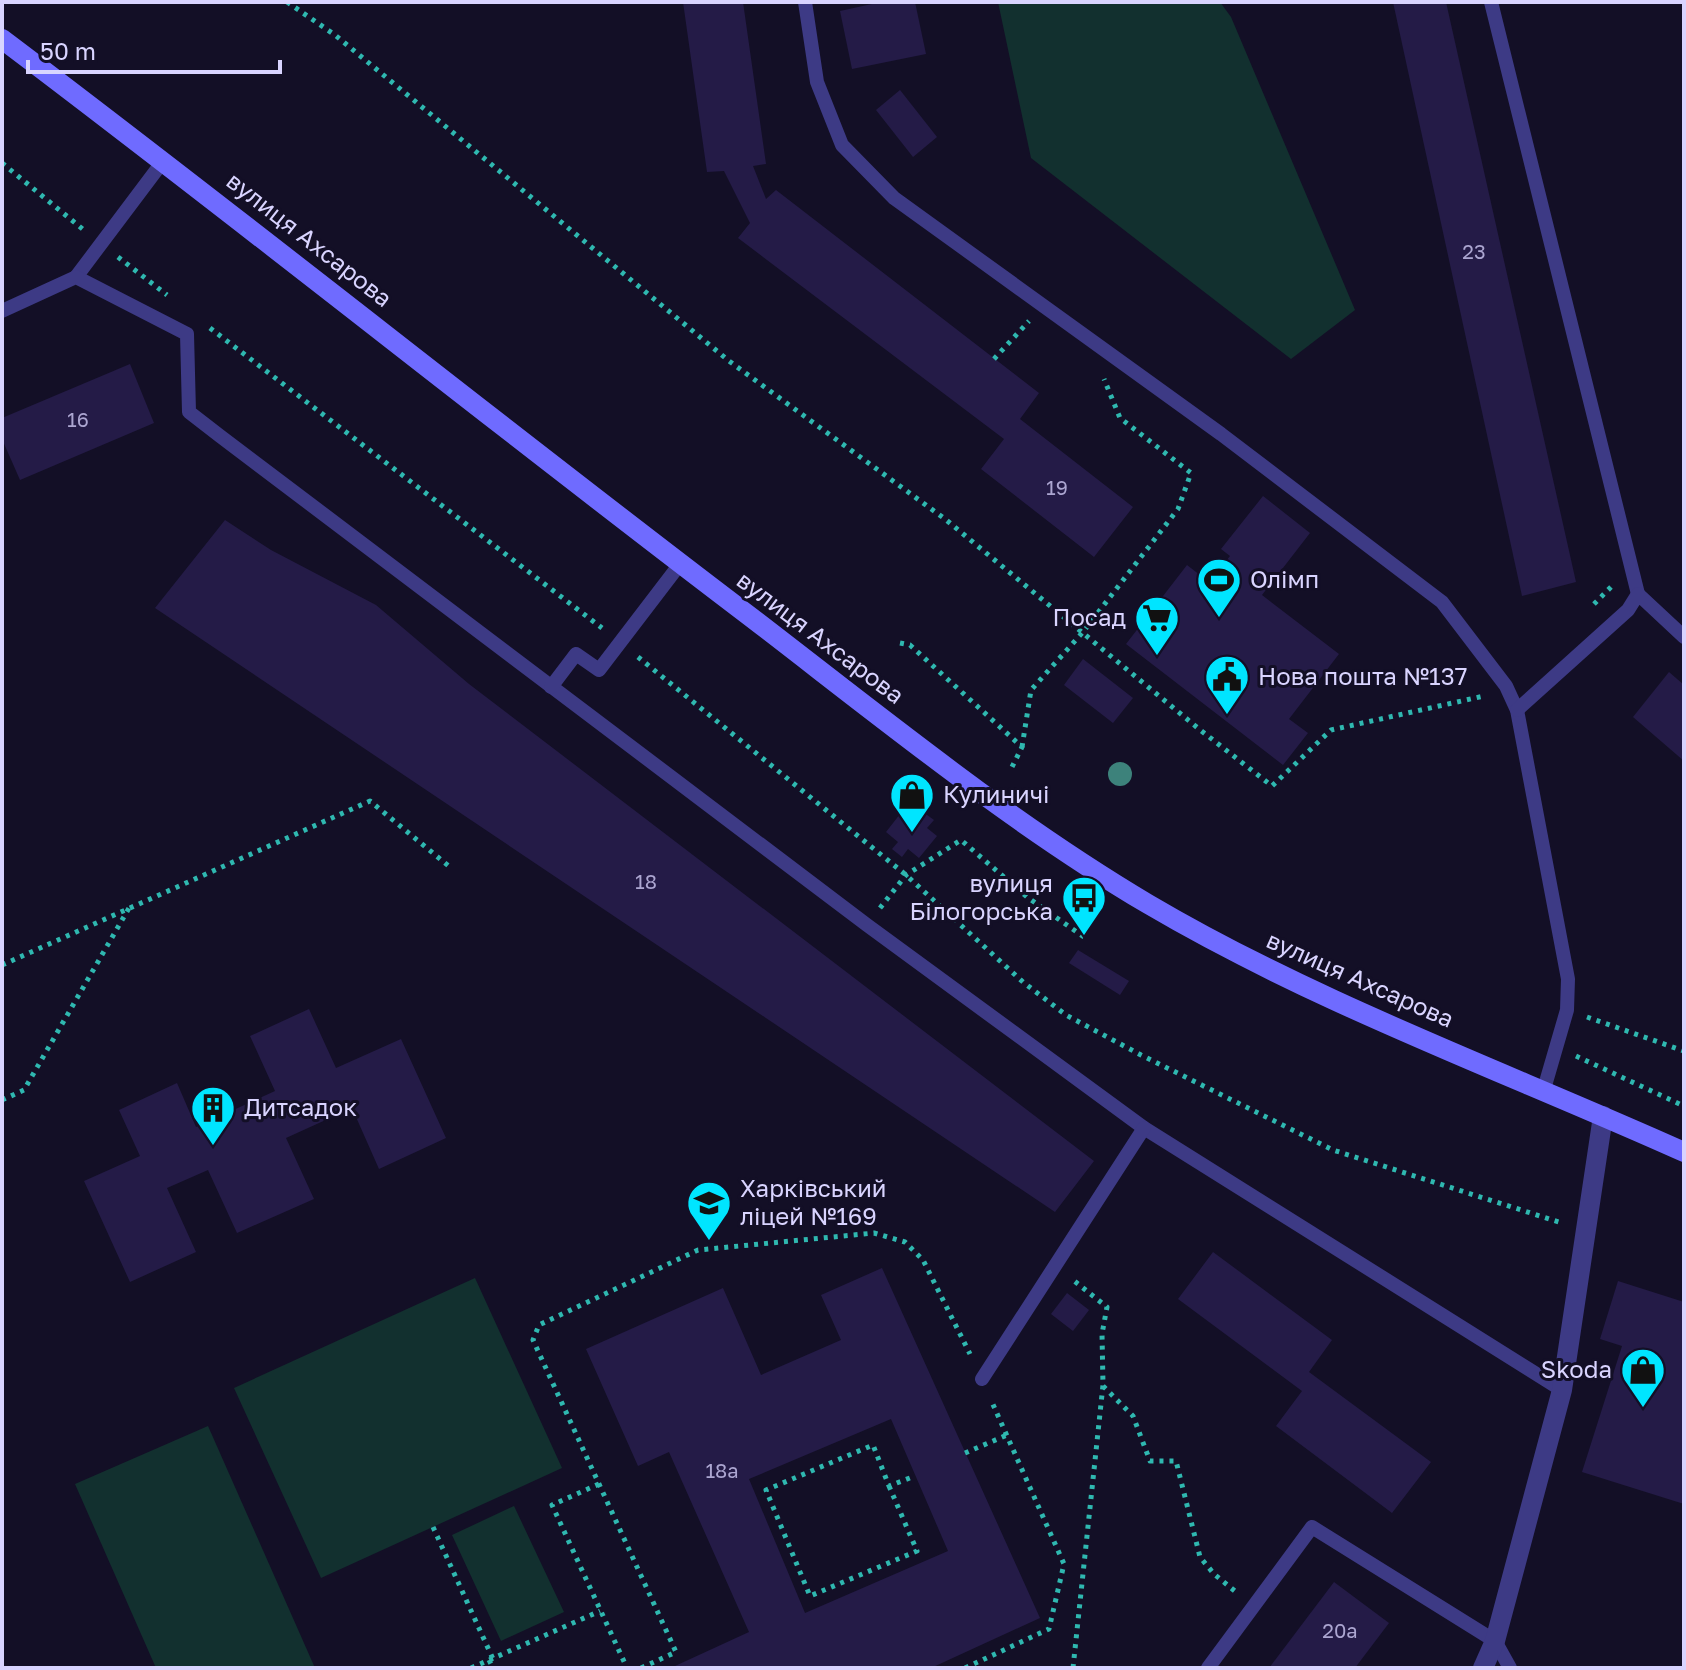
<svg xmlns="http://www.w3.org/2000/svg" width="1686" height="1670" viewBox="0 0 1686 1670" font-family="'Golos Text',sans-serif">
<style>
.green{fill:#12302f}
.building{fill:#241b47;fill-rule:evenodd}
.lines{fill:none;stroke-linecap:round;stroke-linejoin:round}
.path{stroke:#2fb8b0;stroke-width:5;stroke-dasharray:4 6;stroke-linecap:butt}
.lane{stroke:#3d3a85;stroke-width:14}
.street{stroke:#3d3a85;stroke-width:20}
.secondary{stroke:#6f6bff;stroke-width:20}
.tree{fill:#3d827b}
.labels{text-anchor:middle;stroke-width:6;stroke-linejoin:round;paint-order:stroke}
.number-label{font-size:20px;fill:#aca6d1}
.street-label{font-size:24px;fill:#d9d4ff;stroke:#130f26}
.poi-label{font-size:24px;fill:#d9d4ff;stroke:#130f26;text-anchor:start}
</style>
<rect width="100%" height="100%" fill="#130f26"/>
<g class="green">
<polygon points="998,2 1220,2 1231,17 1355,310 1291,359 1031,158"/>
<polygon points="475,1278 562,1468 321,1578 234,1388"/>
<polygon points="208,1426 315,1668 156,1668 75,1484"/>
<polygon points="514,1506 564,1612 501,1641 452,1535"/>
</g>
<g class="building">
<polygon points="683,2 743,2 766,164 753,166 766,199 776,190 1039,393 1020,419 1133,507 1094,557 981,469 1004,439 738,238 750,223 724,171 707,172"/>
<polygon points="881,2 915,2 926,54 852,69 840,11"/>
<polygon points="1393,2 1446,2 1576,582 1522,596"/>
<polygon points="900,90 937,137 913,157 876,110"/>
<polygon points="130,364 154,423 20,480 2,439 2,418"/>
<polygon points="1263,496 1310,533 1262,595 1339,654 1289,719 1308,733 1283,765 1126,644 1187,565 1209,582 1230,556 1221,549"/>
<polygon points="225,520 271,550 376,605 469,684 1094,1161 1055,1212 155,608"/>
<polygon points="1083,659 1133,698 1113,723 1064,685"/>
<polygon points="1669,672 1684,685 1684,761 1633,717"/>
<polygon points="904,809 917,819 923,812 934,820 927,828 937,836 919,858 908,849 902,857 892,849 898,842 886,832"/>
<polygon points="1078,950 1129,981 1120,995 1069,963"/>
<polygon points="309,1009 336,1068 401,1039 446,1138 379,1169 352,1108 286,1138 314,1199 237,1233 208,1170 167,1188 196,1252 130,1282 84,1181 140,1156 119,1110 177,1083 196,1127 275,1091 250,1036"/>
<polygon points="1213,1252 1332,1340 1309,1372 1431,1462 1392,1513 1276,1426 1302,1391 1178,1299"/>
<path d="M882,1268L1040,1618L931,1668H676L675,1666L749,1632L669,1452L638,1466L586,1349L723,1288L761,1375L841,1340L821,1295ZM891,1419L948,1551L805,1613L749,1479Z"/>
<polygon points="1618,1281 1684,1302 1684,1504 1582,1472 1622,1346 1600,1339"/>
<polygon points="1067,1293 1089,1310 1073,1331 1051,1314"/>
<polygon points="1334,1582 1389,1623 1355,1668 1269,1668"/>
</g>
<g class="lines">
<g class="path">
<polyline points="287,2 335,35 729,361 945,519 1199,729 1272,786 1331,730 1484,696"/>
<polyline points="2,163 85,231"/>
<polyline points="118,257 167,295"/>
<polyline points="210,328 602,628"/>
<polyline points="994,359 1029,321"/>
<polyline points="1594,604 1612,586"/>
<polyline points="900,643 910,645 1022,747 1012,767"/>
<polyline points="638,657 906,875 1023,982 1066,1015 1141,1055 1333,1150 1562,1223"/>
<polyline points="1022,747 1031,690 1083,632 1178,509 1191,473 1120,418 1104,379"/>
<polyline points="880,908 906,875 961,840 1027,897 1084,937"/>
<polyline points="2,965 370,801 451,868"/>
<polyline points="1587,1017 1684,1051"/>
<polyline points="1576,1056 1684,1106"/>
<polyline points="2,1100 24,1090 129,908"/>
<polyline points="1103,1386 1133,1416 1150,1461 1176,1461 1200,1557 1214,1574 1236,1592"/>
<polyline points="965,1453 1007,1435"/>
<polyline points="599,1484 552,1505 627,1668"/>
<polyline points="889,1486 917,1551 810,1596 766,1490 873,1445 889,1486 915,1476"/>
<polyline points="433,1527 493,1659"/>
<polyline points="489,1660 493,1668"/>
<polyline points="471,1668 600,1611"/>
<polyline points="641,1668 676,1652 533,1340 539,1325 698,1250 874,1233 905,1242 923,1260 970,1354"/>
<polyline points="965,1668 1049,1629 1064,1564 991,1400"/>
<polyline points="1073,1668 1103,1385 1102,1334 1107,1307 1073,1280"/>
</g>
<g class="lane">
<polyline points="805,2 817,82 842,145 894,198 1221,434 1442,602 1506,686 1517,710 1568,979 1567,1010 1544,1089"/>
<polyline points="1491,2 1638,594"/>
<polyline points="76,277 164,160"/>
<polyline points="2,311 76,277 187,334 189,412 220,436 867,925 1144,1128 1562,1390"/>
<polyline points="551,687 576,654 599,670 680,564"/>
<polyline points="1517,710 1628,610 1638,594 1684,637"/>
<polyline points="982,1379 1144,1128"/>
<polyline points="1208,1668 1312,1527 1495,1641 1510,1668"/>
</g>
<polyline class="street" points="1483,1668 1495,1641 1562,1390 1603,1116"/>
<path class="secondary" d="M2,39C254,229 500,427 752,618C881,717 1008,821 1148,904C1316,1003 1506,1072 1684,1152"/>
</g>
<circle class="tree" cx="1120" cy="774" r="12"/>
<defs>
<g id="stadium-pin" transform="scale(2.3)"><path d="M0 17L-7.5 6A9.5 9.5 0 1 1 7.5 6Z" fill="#00e5ff" stroke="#130f26"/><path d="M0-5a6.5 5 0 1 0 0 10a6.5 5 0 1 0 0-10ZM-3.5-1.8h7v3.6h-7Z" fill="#111"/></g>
<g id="supermarket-pin" transform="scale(2.3)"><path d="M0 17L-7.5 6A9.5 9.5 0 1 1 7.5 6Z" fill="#00e5ff" stroke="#130f26"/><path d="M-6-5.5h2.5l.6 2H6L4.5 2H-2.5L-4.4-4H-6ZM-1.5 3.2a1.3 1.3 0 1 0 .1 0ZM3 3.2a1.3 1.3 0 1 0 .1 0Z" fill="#111"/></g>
<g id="civic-pin" transform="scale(2.3)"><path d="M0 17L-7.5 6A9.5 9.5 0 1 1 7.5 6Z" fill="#00e5ff" stroke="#130f26"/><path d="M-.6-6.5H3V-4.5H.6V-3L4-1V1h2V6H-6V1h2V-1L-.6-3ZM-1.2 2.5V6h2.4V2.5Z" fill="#111"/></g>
<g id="shop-pin" transform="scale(2.3)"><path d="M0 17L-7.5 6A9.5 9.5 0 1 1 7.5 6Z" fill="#00e5ff" stroke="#130f26"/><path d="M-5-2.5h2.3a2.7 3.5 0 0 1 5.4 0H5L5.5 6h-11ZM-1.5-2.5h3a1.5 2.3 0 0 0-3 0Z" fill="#111"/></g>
<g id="bus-pin" transform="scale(2.3)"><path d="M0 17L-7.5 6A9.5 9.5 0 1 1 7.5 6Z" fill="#00e5ff" stroke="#130f26"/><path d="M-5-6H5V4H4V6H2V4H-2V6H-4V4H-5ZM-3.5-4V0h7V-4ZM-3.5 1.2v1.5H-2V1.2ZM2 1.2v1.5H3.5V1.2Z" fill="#111"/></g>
<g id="building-pin" transform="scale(2.3)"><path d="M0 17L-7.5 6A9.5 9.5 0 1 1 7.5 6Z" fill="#00e5ff" stroke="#130f26"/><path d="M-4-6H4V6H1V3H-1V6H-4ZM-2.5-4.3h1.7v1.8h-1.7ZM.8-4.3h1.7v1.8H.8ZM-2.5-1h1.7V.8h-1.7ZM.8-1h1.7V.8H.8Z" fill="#111"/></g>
<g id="school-pin" transform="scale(2.3)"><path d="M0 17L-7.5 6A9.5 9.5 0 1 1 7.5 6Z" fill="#00e5ff" stroke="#130f26"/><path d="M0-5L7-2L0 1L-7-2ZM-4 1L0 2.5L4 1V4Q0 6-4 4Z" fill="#111"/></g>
</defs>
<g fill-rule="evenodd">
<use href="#stadium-pin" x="1219" y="580"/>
<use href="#supermarket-pin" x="1157" y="618"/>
<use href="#civic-pin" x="1227" y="677"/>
<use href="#shop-pin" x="912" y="795"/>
<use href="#bus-pin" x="1084" y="898"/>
<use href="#building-pin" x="213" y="1108"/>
<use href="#school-pin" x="709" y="1203"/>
<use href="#shop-pin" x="1643" y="1370"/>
</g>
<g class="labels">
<g class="number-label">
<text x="1474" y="259">23</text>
<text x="78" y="427">16</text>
<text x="1057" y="495">19</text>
<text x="646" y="889">18</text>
<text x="722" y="1478">18а</text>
<text x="1340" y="1638">20а</text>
</g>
<g class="street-label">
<text transform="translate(309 240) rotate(38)" y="8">вулиця Ахсарова</text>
<text transform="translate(820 638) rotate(37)" y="8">вулиця Ахсарова</text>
<text transform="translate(1360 980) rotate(24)" y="8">вулиця Ахсарова</text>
</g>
<g class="poi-label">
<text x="1250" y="588">Олімп</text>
<text x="1126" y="626" text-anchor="end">Посад</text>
<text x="1258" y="685">Нова пошта №137</text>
<text x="943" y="803">Кулиничі</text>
<text x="1053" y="892" text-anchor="end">вулиця<tspan x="1053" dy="28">Білогорська</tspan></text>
<text x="244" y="1116">Дитсадок</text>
<text x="740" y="1197">Харківський<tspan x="740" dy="28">ліцей №169</tspan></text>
<text x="1612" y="1378" text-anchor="end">Skoda</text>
</g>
</g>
<rect width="1686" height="1670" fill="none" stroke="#d9d4ff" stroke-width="8"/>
<path d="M28 60v12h252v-12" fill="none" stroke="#d9d4ff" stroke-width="4"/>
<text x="40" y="60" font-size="24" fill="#d9d4ff" stroke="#130f26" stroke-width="6" paint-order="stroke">50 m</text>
</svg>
